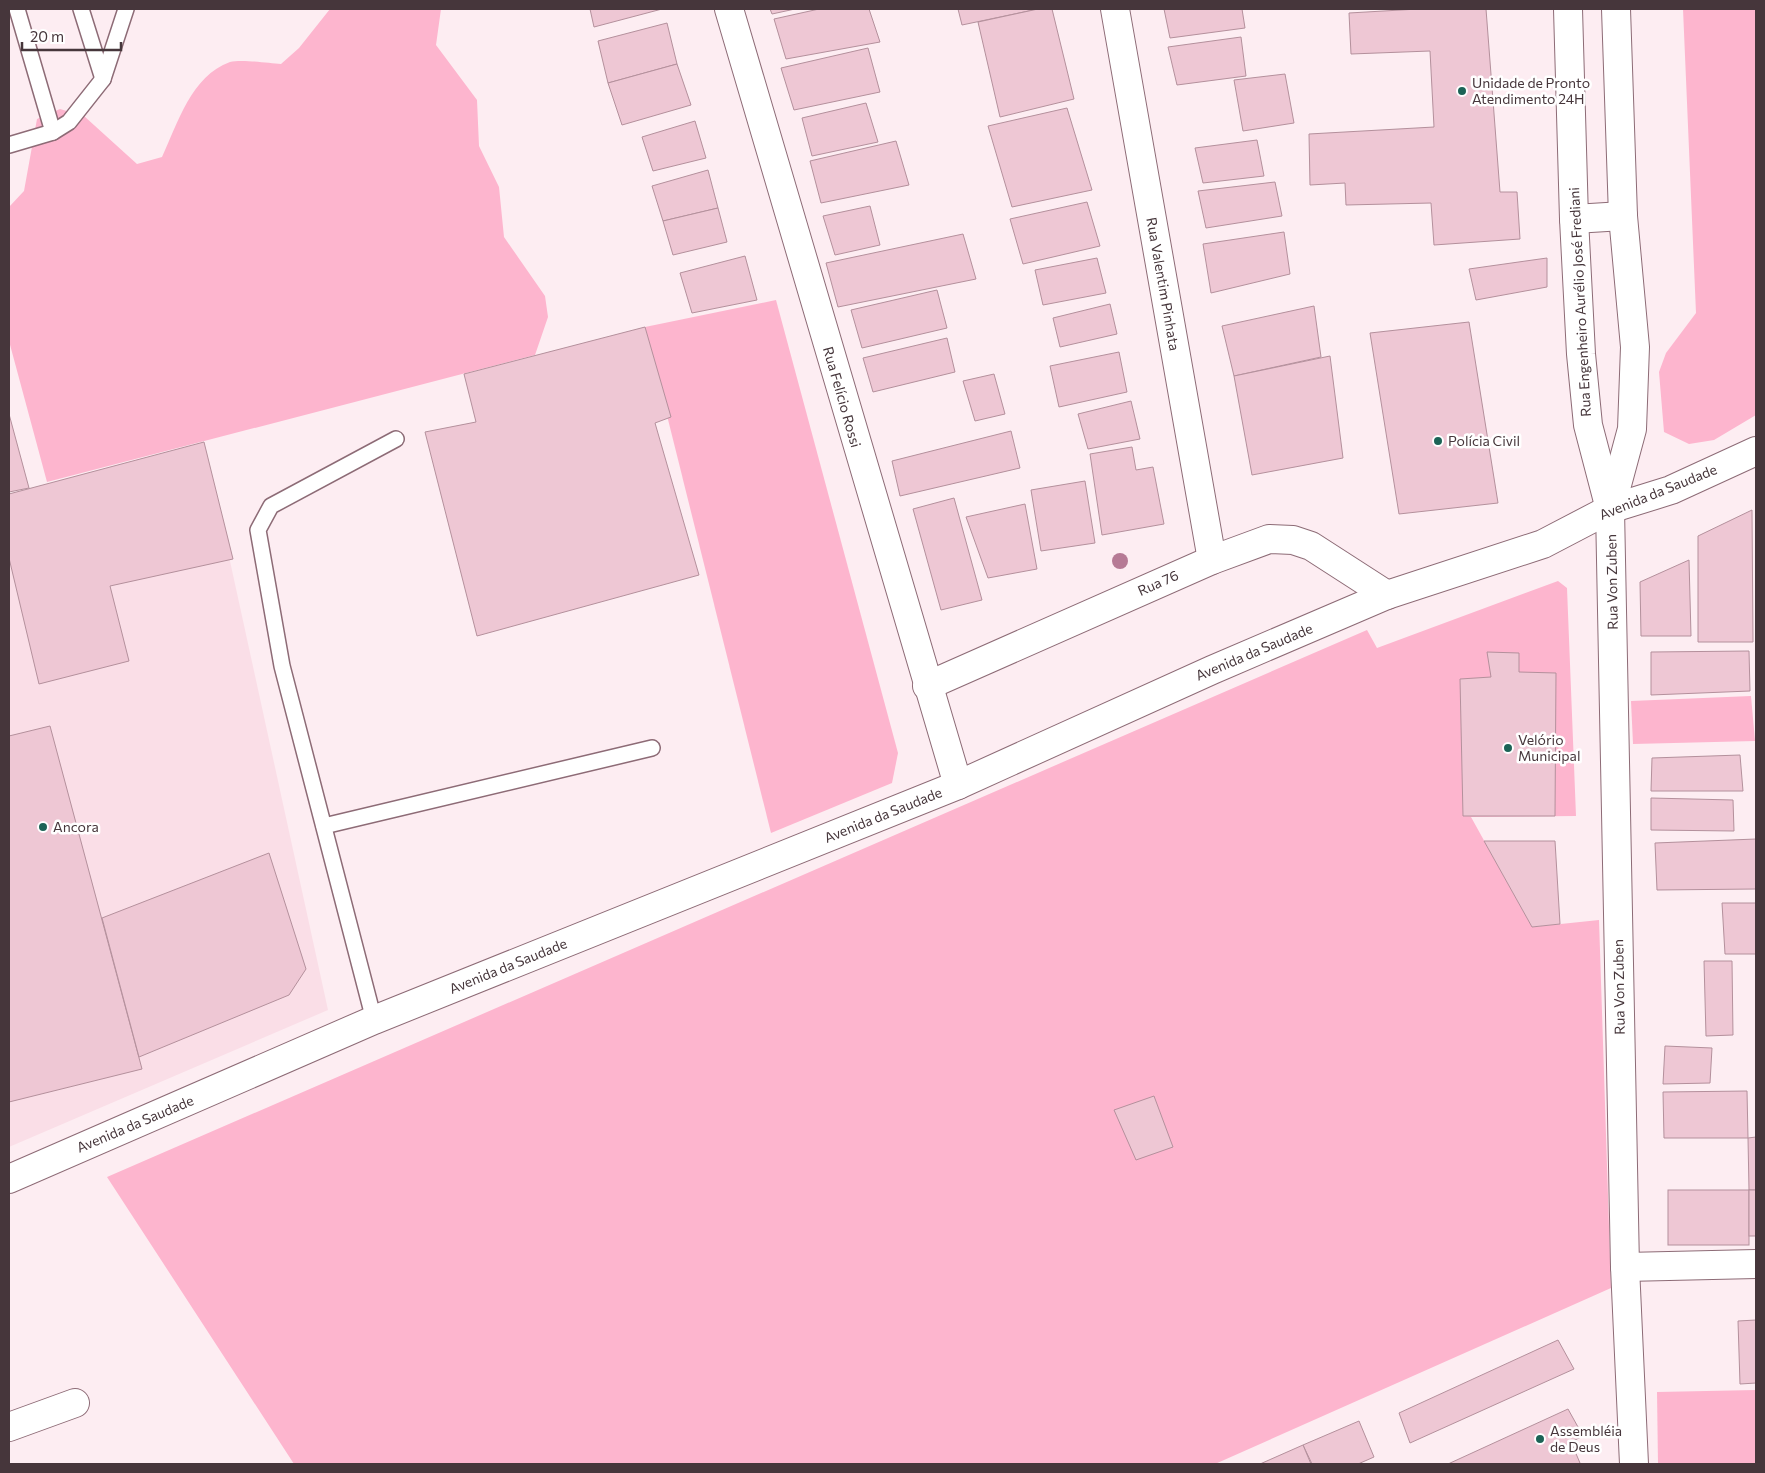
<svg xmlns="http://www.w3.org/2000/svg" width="1765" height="1473" viewBox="0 0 1765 1473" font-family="Commissioner,sans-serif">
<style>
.built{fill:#fadee7}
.green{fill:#fdb5ce}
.building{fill:#eec7d4;stroke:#b4909c}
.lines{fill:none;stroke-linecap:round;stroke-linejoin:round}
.service-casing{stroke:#8d6b76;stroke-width:18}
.minor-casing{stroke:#8d6b76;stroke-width:30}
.tertiary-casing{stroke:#8d6b76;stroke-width:30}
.service{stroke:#fff;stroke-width:15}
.minor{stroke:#fff;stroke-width:28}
.tertiary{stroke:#fff;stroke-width:28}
.tree{fill:#b67a95}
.poi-dot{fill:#1c6356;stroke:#fff;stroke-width:2}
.labels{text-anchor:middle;stroke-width:5;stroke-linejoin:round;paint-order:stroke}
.poi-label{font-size:14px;fill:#46363b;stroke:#fff;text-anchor:start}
.street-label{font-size:14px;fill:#46363b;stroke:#fff}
</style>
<rect width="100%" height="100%" fill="#fdedf2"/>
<polygon class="built" points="204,442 328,1010 9,1147 9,502"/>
<g class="green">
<path d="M330,9H441L436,45L477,100L479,146L499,187L504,237L545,296L548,317L535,355L47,482L9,341V207L24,191L37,119L60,109L84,116L137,164L162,157C178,123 191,76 230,62C241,59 268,63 281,64L299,48Z"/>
<polygon points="1683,9 1756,9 1756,415 1714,440 1689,444 1664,432 1659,372 1666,353 1696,313"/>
<polygon points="776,300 898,753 892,783 771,833 645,327"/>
<polygon points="1558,581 1567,588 1576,816 1471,817 1532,927 1599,920 1611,1288 1215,1464 294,1464 107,1177 1367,630 1377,648"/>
<polygon points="1751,696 1755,741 1633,744 1631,701"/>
<polygon points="1756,1390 1756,1464 1658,1464 1657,1392"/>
</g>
<g class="building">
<polygon points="590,9 662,9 594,27"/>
<polygon points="770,9 795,9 772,14"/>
<polygon points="819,9 869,9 880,42 786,59 774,19"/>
<polygon points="958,9 1038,9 962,25"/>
<polygon points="1038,9 1052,9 1074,99 1000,117 978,22"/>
<polygon points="1164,9 1242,9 1245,28 1170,38"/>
<polygon points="1418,9 1486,9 1500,192 1517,192 1520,239 1434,245 1431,203 1346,205 1345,183 1310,185 1309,134 1434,127 1430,51 1351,54 1349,13"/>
<polygon points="667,23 677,64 608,83 598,41"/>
<polygon points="1241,37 1246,76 1177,85 1168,47"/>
<polygon points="868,48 880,92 794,110 781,68"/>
<polygon points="677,64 691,105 622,125 608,83"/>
<polygon points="1285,74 1294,123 1243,131 1234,80"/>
<polygon points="866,103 878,142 812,156 802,118"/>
<polygon points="1067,108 1092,190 1012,207 988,126"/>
<polygon points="695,121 706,158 653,171 642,137"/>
<polygon points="1257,140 1264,176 1203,183 1195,148"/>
<polygon points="896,141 909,185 821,203 810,161"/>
<polygon points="708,170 718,208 663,221 652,186"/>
<polygon points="1275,182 1282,216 1206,228 1198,191"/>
<polygon points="1087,202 1100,246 1023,264 1010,219"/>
<polygon points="870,206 880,245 835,255 823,216"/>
<polygon points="718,208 727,242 673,255 663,221"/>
<polygon points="1284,232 1290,274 1211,293 1203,244"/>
<polygon points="963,234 976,279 838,307 826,263"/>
<polygon points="745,256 757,300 692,313 680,273"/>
<polygon points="1097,258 1106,293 1043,305 1035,270"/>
<polygon points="1547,258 1547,287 1476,300 1469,269"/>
<polygon points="937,290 947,328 862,348 851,310"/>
<polygon points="1110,304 1117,334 1060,347 1053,318"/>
<polygon points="1314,306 1321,357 1234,376 1222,326"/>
<polygon points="1469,322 1498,503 1399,514 1370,333"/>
<polygon points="645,327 671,417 655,423 699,575 477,636 425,432 476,422 464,374"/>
<polygon points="947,338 955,372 873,392 863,358"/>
<polygon points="1119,352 1127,392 1059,407 1050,366"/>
<polygon points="1330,356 1343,458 1252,475 1234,376"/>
<polygon points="994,374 1005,414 975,421 963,381"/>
<polygon points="1131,401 1140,439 1088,449 1078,414"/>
<polygon points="9,414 29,488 9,492"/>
<polygon points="1011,431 1020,468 900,496 892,461"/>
<polygon points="204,442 233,559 110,586 129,661 39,684 9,558 9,494"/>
<polygon points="1132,447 1136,470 1153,467 1164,524 1102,535 1090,454"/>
<polygon points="1085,481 1095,543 1041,551 1031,490"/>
<polygon points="954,498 982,600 941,610 913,509"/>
<polygon points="1025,504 1037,569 988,578 966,517"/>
<polygon points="1752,510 1753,642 1698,642 1698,536"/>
<polygon points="1689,560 1691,636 1641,636 1640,582"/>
<polygon points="1749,651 1750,691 1651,695 1651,652"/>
<polygon points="1487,652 1519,653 1519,672 1556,673 1555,816 1463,816 1460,679 1491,677"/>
<polygon points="50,726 142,1069 9,1102 9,736"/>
<polygon points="1740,755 1743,791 1651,791 1652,758"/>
<polygon points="1651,798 1733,800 1734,831 1651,830"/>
<polygon points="1756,839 1756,889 1657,890 1655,843"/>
<polygon points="1484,841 1555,841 1560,924 1532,927"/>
<polygon points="269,853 306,969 289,995 139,1057 102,918"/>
<polygon points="1722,903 1756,903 1756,954 1725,954"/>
<polygon points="1704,961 1732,961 1733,1035 1706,1036"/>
<polygon points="1665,1046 1712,1048 1710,1083 1663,1084"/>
<polygon points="1747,1091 1748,1138 1664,1138 1663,1092"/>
<polygon points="1154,1096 1173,1147 1136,1160 1114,1110"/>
<polygon points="1756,1137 1756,1190 1749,1190 1748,1138"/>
<rect x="1668" y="1190" width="81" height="55"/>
<rect x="1749" y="1190" width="7" height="46"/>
<polygon points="1756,1320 1756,1383 1740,1384 1738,1321"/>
<polygon points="1558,1340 1574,1369 1410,1443 1399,1413"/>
<polygon points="1568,1409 1583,1436 1571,1442 1580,1463 1578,1464 1448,1464"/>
<polygon points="1359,1421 1374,1457 1358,1464 1312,1464 1303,1445"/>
<polygon points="1303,1445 1311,1464 1260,1464"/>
</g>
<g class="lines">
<g class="service-casing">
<g id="service">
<polyline points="17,9 53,132"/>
<polyline points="81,9 103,79"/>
<polyline points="9,145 53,132 69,122 103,79 126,9"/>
<polyline points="324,826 652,748"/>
<polyline points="374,1020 282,666 258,530 271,506 396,439"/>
</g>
</g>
<g class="minor-casing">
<g id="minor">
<polyline points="729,9 958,785"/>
<polyline points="1115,9 1212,560"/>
<polyline points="1568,9 1574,219 1581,354 1588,425 1610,509 1625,1267 1634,1464"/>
<polyline points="1574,219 1623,216"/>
<polyline points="1611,507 1632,429 1635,347 1623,216 1616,9"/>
<polyline points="927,686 1212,560 1269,539 1293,540 1311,546 1387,595"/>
<polyline points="1625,1267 1756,1264"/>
<polyline points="9,1427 75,1403"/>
</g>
</g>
<g class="tertiary-casing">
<polyline id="tertiary" points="9,1179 374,1020 958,785 1212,670 1387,595 1543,544 1610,509 1671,490 1756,451"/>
</g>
<use href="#service" class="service"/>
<use href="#minor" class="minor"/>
<use href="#tertiary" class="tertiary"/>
</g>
<circle class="tree" cx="1120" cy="561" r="8"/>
<g class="poi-dot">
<circle cx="1462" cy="91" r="5"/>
<circle cx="1438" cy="441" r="5"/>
<circle cx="1508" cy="748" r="5"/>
<circle cx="43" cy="827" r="5"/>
<circle cx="1540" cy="1439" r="5"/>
</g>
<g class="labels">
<g class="poi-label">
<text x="1472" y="88">Unidade de Pronto<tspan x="1472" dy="16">Atendimento 24H</tspan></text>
<text x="1448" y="446">Polícia Civil</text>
<text x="1518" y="745">Velório<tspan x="1518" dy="16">Municipal</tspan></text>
<text x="53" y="832">Ancora</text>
<text x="1550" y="1436">Assembléia<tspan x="1550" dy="16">de Deus</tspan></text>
</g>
<g class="street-label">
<text transform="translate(1163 284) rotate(80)" y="5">Rua Valentim Pinhata</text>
<text transform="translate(1580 302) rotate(-93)" y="5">Rua Engenheiro Aurélio José Frediani</text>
<text transform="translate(842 397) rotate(74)" y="5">Rua Felício Rossi</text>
<text transform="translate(1658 492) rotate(-22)" y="5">Avenida da Saudade</text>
<text transform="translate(1612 582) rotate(-91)" y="5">Rua Von Zuben</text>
<text transform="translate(1158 583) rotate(-24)" y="5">Rua 76</text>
<text transform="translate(1254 652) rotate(-23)" y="5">Avenida da Saudade</text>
<text transform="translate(883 815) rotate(-22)" y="5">Avenida da Saudade</text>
<text transform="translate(508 966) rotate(-22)" y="5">Avenida da Saudade</text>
<text transform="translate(1619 987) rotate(-91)" y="5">Rua Von Zuben</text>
<text transform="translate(135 1124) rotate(-23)" y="5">Avenida da Saudade</text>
</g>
</g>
<rect width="1765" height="1473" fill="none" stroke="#46363b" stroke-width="20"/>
<path d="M22 42v8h99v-8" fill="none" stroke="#46363b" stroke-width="2.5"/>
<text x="30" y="42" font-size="15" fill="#46363b" stroke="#ffffff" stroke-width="4" paint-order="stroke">20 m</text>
</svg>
